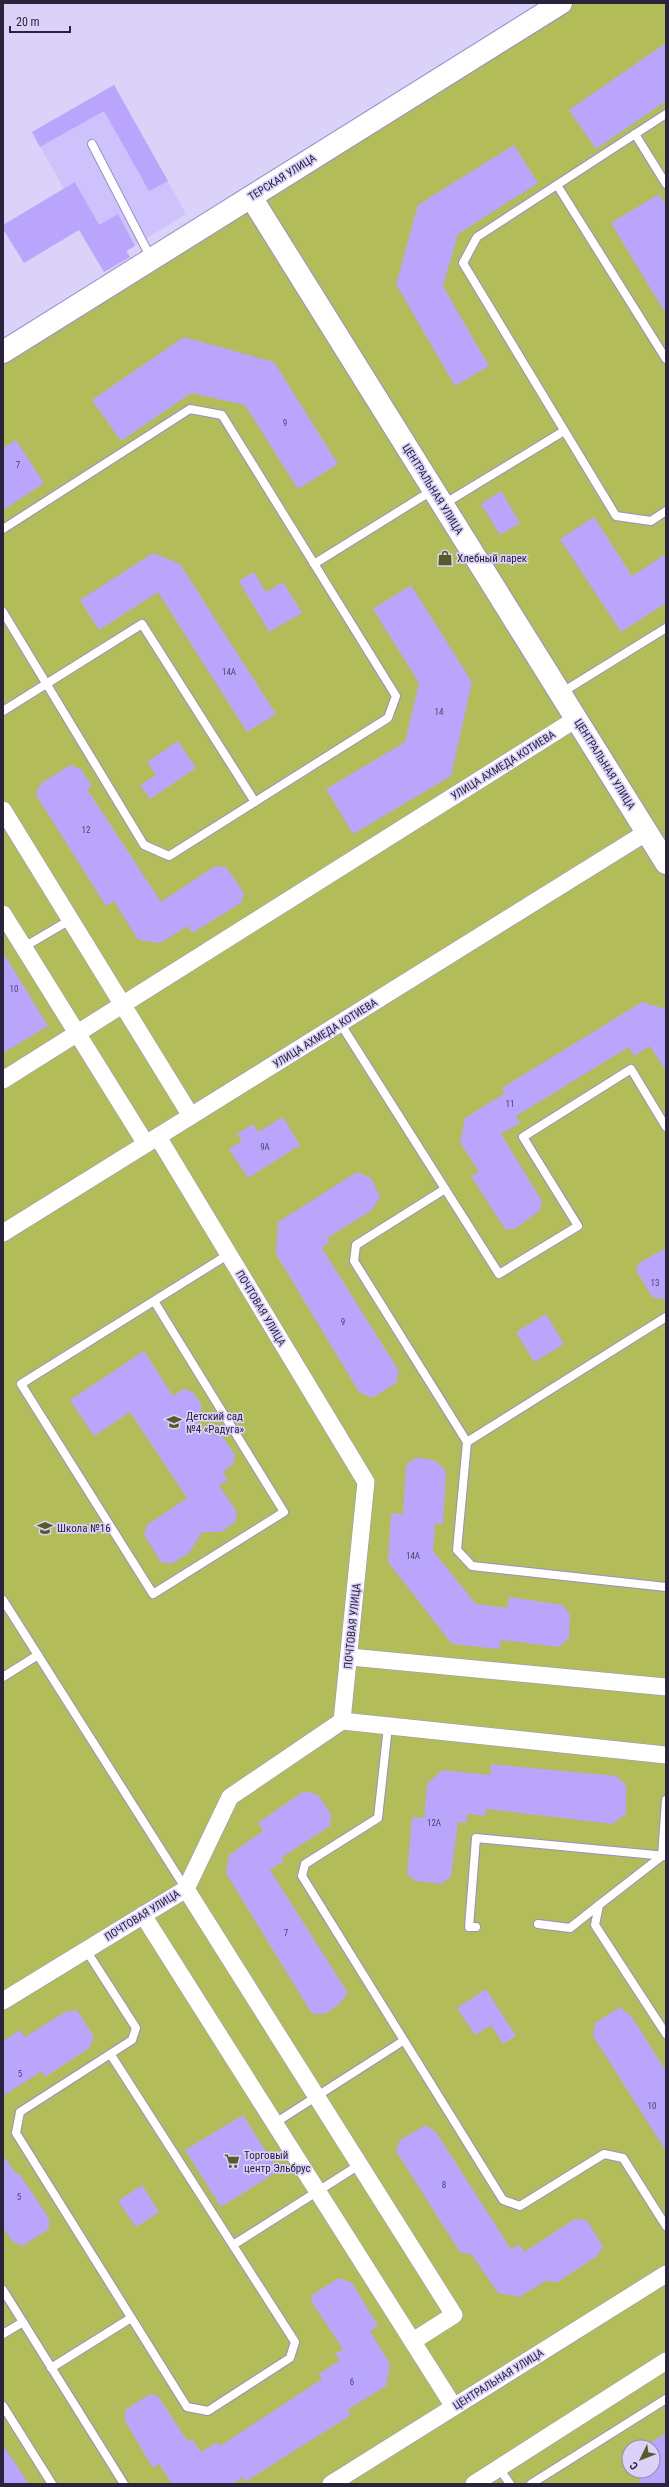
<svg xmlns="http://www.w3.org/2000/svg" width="669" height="2487" viewBox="0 0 669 2487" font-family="'Roboto Condensed',sans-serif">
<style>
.built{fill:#cec2fc}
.green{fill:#b2bc58;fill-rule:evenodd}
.building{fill:#baa5fd}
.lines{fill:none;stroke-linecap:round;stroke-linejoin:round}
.lane-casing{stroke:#9b8dcb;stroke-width:10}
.street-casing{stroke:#9b8dcb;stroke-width:18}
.secondary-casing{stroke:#9b8dcb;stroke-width:24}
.lane{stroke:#fff;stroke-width:8}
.street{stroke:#fff;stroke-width:17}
.secondary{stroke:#fff;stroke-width:22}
.labels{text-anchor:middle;stroke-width:3.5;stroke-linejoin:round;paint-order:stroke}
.number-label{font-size:9px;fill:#4d446c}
.street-label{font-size:11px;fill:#29233c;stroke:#dad2f9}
.poi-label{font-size:11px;fill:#29233c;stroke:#dad2f9;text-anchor:start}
</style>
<rect width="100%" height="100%" fill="#dad2f9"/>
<polygon class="built" points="114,85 186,214 127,250 130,257 104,272 85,240 91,237 32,132"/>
<path class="green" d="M561,3H666V2484H3V352ZM629,2447H653V2471H629Z"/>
<g class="building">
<polygon points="666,43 666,101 596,149 569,110"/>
<polygon points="114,85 168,181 149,191 104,111 40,147 32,132"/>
<polygon points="514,145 538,183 458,234 443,286 489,366 455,386 396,284 418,205"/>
<polygon points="75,182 99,225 118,214 135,246 126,251 130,257 104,272 79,230 24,263 3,229 3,225"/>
<polygon points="659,194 666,206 666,314 611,223"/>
<polygon points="184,337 274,362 338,464 298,489 245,405 191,393 121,441 92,400"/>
<polygon points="16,440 44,483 3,510 3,448"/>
<polygon points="501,491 520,523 500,535 481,504"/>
<polygon points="594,517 632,576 666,554 666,603 621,632 560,539"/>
<polygon points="153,553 180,564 276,714 247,732 158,592 99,630 80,600"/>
<polygon points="254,572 266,592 283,582 302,613 269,632 239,581"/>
<polygon points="411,585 472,682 451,776 353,834 326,789 405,742 419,683 373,609"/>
<polygon points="178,741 196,768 150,799 140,785 156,775 147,762"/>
<polygon points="70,765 81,769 92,786 87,789 161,902 215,866 226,867 244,893 241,903 192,933 188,926 160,943 138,940 114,901 106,906 36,795 40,784"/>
<polygon points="3,952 48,1026 3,1053"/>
<polygon points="642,1002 666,1009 666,1071 650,1046 634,1056 629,1047 516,1116 520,1123 501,1134 542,1201 539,1211 515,1229 505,1229 471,1176 479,1172 460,1142 465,1118 505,1093 502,1088"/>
<polygon points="283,1117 300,1145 248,1178 229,1149 242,1141 237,1134 253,1124 258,1132"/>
<polygon points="357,1172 371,1178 380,1197 372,1210 327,1238 330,1242 322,1248 399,1371 396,1383 372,1398 359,1392 276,1254 278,1222"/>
<polygon points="666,1248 666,1300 652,1297 636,1270 639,1263"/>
<polygon points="546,1314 564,1344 534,1362 516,1332"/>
<polygon points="144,1351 173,1396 183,1389 193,1392 202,1406 196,1431 222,1436 235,1455 233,1464 223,1472 228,1480 219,1485 237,1512 235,1522 221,1532 202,1532 189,1553 171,1564 161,1562 144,1535 147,1525 187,1498 130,1412 94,1436 70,1400"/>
<polygon points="417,1457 436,1461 446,1471 443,1524 435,1524 433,1551 476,1604 507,1608 509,1597 563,1605 570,1615 569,1638 559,1647 501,1640 499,1649 452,1644 388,1562 391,1513 403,1514 406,1465"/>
<polygon points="491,1764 616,1776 626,1785 626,1814 612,1824 486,1809 485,1816 467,1814 466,1823 458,1822 451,1876 442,1884 416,1881 407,1874 412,1817 424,1818 427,1784 442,1770 490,1775"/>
<polygon points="304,1791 318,1795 331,1814 330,1826 282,1857 284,1861 270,1870 348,1993 339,2004 325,2014 312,2014 226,1873 229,1855 263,1831 258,1823"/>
<polygon points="486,1989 516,2036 503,2044 491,2025 475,2035 457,2008"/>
<polygon points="620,2007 632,2017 666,2071 666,2151 593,2036 595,2023"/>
<polygon points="77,2010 94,2037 89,2048 45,2077 42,2071 3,2096 3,2041 20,2030 25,2037 65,2012"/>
<polygon points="243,2115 278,2171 221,2207 185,2150"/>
<polygon points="426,2125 436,2132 511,2249 519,2244 524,2252 575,2219 587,2220 603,2247 596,2257 556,2283 547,2280 519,2297 498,2293 472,2255 460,2252 396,2151 400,2140"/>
<polygon points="3,2155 17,2175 19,2173 49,2218 49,2229 22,2246 13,2242 3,2227"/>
<polygon points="142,2185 159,2212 136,2227 118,2201"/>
<polygon points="339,2278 352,2283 378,2326 370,2331 390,2364 386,2386 347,2410 351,2415 245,2482 243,2477 232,2484 172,2484 159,2464 153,2468 125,2421 125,2410 150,2394 158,2396 188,2442 192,2439 201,2452 217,2442 220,2446 322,2379 319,2374 340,2360 335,2354 343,2349 311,2301 313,2294"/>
<polygon points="666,2433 666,2484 639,2484 642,2471 653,2471 653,2447 647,2447 647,2445"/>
<polygon points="3,2445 29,2484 3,2484"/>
</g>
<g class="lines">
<g class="lane-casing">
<g id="lane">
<polyline points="666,114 477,237 463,263 616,516 651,521 666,511"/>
<polyline points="635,134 666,184"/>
<polyline points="92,144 151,258"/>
<polyline points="557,185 666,359"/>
<polyline points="444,504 564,431"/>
<polyline points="3,529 190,409 222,415 396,696 388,718 169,856 144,845 3,612"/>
<polyline points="314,564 433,490"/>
<polyline points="561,693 666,628"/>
<polyline points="3,711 142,624 255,802"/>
<polyline points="24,947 70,920"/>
<polyline points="340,1023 499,1274 578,1226 523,1137 631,1069 666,1127"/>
<polyline points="445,1189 356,1245 354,1261 467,1442 457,1550 472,1566 666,1587"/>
<polyline points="154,1301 284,1512 153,1594 21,1384 229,1254"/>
<polyline points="467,1442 666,1317"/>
<polyline points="3,1600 186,1889"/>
<polyline points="3,1677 38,1655"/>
<polyline points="388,1726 378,1818 305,1864 302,1876 503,2200 520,2206 604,2154 623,2158 666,2226"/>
<polyline points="666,1800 662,1856 599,1905 595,1925 666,2034"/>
<polyline points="538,1924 570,1928 599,1905"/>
<polyline points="476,1927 469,1927 476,1838 666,1856"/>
<polyline points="86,1950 136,2028 132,2040 20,2112 16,2133 187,2407 208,2411 290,2358 295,2342 111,2055"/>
<polyline points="275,2123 403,2041"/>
<polyline points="233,2245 359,2165"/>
<polyline points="3,2290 124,2484"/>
<polyline points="3,2334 23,2322"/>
<polyline points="51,2368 131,2318"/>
<polyline points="3,2406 52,2484"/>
<polyline points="499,2468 510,2484"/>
<polyline points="531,2484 666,2399"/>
</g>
</g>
<g class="street-casing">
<g id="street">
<polyline points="3,810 191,1116"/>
<polyline points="3,914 146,1144"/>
<polyline points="3,1080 576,719"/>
<polyline points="3,1233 647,832"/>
<polyline points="350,1657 666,1687"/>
<polyline points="342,1721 666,1755"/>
<polyline points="186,1889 454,2315 413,2341"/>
<polyline points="143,1915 454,2407"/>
<polyline points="3,2001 186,1889 230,1797 342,1721 366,1482 158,1137"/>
<polyline points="331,2484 666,2274"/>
<polyline points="474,2484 666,2361"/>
</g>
</g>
<g class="secondary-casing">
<g id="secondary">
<polyline points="251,197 666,863"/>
<polyline points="3,352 561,3"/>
</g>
</g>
<use href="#lane" class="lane"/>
<use href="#street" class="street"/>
<use href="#secondary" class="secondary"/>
</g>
<defs>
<g id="shop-bare" transform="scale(1.2)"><path d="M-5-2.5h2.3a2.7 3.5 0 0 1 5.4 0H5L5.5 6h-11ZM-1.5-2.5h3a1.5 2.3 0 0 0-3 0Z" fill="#565b29" stroke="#dad2f9" stroke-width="2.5" paint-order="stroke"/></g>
<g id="school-bare" transform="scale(1.2)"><path d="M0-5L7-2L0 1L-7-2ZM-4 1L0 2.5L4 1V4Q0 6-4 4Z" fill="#565b29" stroke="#dad2f9" stroke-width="2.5" paint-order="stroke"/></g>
<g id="supermarket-bare" transform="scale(1.2)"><path d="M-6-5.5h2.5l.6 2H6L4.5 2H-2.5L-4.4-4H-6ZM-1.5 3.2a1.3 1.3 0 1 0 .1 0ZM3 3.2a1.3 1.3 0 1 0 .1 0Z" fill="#565b29" stroke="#dad2f9" stroke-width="2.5" paint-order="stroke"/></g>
</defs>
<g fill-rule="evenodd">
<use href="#shop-bare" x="445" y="558"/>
<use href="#school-bare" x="174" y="1422"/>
<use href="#school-bare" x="45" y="1528"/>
<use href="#supermarket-bare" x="232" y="2161"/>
</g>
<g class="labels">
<g class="number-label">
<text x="285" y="426">9</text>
<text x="18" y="468">7</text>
<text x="229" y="675">14А</text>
<text x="439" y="715">14</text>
<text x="86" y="833">12</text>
<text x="14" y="992">10</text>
<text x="510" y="1107">11</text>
<text x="265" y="1150">9А</text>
<text x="655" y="1286">13</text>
<text x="343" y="1325">9</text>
<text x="413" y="1559">14А</text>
<text x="434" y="1826">12А</text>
<text x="286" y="1936">7</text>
<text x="20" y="2077">5</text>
<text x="652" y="2109">10</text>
<text x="444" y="2188">8</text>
<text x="19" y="2200">5</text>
<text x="352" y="2385">6</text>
</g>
<g class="street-label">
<text transform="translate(282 177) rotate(-32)" y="4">ТЕРСКАЯ УЛИЦА</text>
<text transform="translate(433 489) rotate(58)" y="4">ЦЕНТРАЛЬНАЯ УЛИЦА</text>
<text transform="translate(605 764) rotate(58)" y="4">ЦЕНТРАЛЬНАЯ УЛИЦА</text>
<text transform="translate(503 765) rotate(-32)" y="4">УЛИЦА АХМЕДА КОТИЕВА</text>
<text transform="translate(325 1033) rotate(-32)" y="4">УЛИЦА АХМЕДА КОТИЕВА</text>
<text transform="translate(261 1308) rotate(59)" y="4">ПОЧТОВАЯ УЛИЦА</text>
<text transform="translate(352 1626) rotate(-84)" y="4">ПОЧТОВАЯ УЛИЦА</text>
<text transform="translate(142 1915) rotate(-32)" y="4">ПОЧТОВАЯ УЛИЦА</text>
<text transform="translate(498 2379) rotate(-32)" y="4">ЦЕНТРАЛЬНАЯ УЛИЦА</text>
</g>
<g class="poi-label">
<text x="457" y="562">Хлебный ларек</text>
<text x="186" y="1420">Детский сад<tspan x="186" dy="13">№4 «Радуга»</tspan></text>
<text x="57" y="1532">Школа №16</text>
<text x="244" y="2159">Торговый<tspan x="244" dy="13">центр Эльбрус</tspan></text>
</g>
</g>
<rect width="669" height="2487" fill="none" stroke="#29233c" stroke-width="8"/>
<g transform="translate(641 2459) rotate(227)"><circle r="19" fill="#dad2f9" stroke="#938cad"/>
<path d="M0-3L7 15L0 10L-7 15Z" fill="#565b29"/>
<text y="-6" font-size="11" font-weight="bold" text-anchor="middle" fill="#29233c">С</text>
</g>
<path d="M10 26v6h60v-6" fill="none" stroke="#29233c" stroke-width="2"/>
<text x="16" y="26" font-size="12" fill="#29233c" stroke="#dad2f9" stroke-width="3" paint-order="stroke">20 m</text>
</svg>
